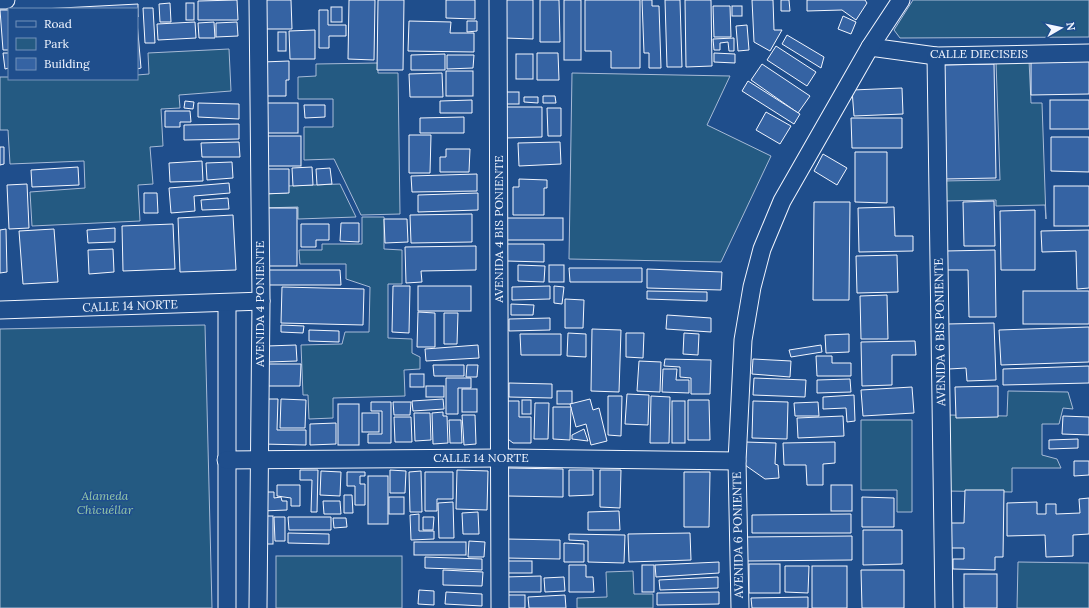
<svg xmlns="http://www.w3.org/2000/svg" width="1089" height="608" viewBox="0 0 1089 608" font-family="Lora,serif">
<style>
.green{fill:#245a82;stroke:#a8bbd7}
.building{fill:#3563a3;stroke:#f2f6ff}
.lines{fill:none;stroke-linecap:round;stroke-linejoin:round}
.minor-casing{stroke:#f2f6ff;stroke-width:19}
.minor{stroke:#1f4e8c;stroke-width:17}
.labels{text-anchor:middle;stroke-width:3;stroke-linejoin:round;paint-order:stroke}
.street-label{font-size:12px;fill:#f2f6ff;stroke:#1f4e8c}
.park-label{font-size:12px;font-style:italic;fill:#97c8a6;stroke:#1f4e8c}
</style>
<rect width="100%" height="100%" fill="#1f4e8c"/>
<g class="green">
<polygon points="913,0 1089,0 1089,37 900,38 894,30"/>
<polygon points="229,49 231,91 179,95 180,108 161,109 163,146 150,147 153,184 138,185 140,221 32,226 30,192 85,188 84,161 10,164 8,130 0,130 0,77 9,77 9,79 137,79 137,75 149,74 148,53"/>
<polygon points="1029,60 1031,103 1042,103 1046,219 1045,205 996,206 996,200 943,201 942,181 1000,180 996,61"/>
<polygon points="378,63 378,73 398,73 400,214 361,215 334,159 304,160 304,127 333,127 333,99 298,99 298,77 316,76 316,64"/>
<polygon points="572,73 730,76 707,125 771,156 721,262 569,259"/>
<polygon points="340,184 356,217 298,219 298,207 261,208 261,194 287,193 287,186"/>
<polygon points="362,217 384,217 384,249 402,250 402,284 388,284 388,338 412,339 412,353 420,357 420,369 404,370 405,396 333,398 333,418 309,419 308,395 303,395 301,345 342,344 345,332 369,332 370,287 346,279 346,264 300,264 299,250 322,250 322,244 362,244"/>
<polygon points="205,325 212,608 0,608 0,329"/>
<polygon points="1008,391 1068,392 1073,409 1063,408 1059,424 1042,424 1042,455 1057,459 1061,468 1012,468 1012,492 946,491 948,415 1007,416"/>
<polygon points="861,420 912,420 912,512 897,512 897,490 861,490"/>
<rect x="276" y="556" width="126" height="52"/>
<polygon points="1018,562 1089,563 1089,608 1017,608"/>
<polygon points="633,571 634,594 653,594 653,608 577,608 577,598 607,597 606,572"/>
</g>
<g class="building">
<polygon points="237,0 238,20 198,20 198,1"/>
<polygon points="263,0 291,0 292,29 263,29"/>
<polygon points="349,0 375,0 374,60 348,59"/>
<polygon points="378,0 404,0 403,70 377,70"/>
<polygon points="446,0 475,0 475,19 446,18"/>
<polygon points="505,0 533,0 533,39 505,38"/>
<polygon points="540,0 559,0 560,42 540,42"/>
<rect x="564" y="0" width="17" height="60"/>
<polygon points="585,0 640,0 640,68 611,68 611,51 585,51"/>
<polygon points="642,0 652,0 652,6 659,6 661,68 649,68 649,53 644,53"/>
<polygon points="665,0 680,0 682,67 667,67"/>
<polygon points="685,0 711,0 712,66 686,67"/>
<polygon points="752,0 773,0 774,30 782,30 770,51 754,42"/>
<polygon points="781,0 789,0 790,11 781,11"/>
<polygon points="807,0 865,0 867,3 856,20 842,10 807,11"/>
<polygon points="170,3 171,22 160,22 159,4"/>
<rect x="186" y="3" width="8" height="17"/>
<polygon points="138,4 138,17 137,9 42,9"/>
<polygon points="713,6 730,6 731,37 714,37"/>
<rect x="732" y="6" width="10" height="10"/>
<rect x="331" y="7" width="11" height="15"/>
<polygon points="143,8 153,8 155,43 145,43"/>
<polygon points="0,10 9,10 9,50 3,50"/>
<polygon points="319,10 328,10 328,25 346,25 346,36 329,36 329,48 319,48"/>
<polygon points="843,16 856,22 851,34 838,29"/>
<polygon points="409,21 451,22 450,33 474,33 474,52 408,51"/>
<polygon points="467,21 477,21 477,31 467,32"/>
<polygon points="137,22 141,68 137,69"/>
<polygon points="195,22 196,38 158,40 157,24"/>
<polygon points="214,22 215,38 199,38 198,23"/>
<polygon points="237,22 238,36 216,37 216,23"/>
<polygon points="747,25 749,50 738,51 736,26"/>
<polygon points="315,30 315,59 290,59 289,31"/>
<rect x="278" y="32" width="8" height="19"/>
<polygon points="787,35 824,57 821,68 782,44"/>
<polygon points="734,38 734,51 729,51 728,42 720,43 720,50 714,50 713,39"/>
<polygon points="776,46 816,72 807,86 767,60"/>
<polygon points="3,53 9,53 9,68 5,69"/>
<polygon points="537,53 558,53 559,80 537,80"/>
<polygon points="714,53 735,54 735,63 714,62"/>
<polygon points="445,54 445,70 411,70 411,55"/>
<rect x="516" y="54" width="17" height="25"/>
<polygon points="447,55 474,55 473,68 447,69"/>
<polygon points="289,61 289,80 286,80 286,96 263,96 262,62"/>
<polygon points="1089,61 1089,94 1031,95 1031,62"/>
<polygon points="762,64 810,96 798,113 751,80"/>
<polygon points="994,64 996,178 945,179 943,65"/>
<rect x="446" y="71" width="27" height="25"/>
<polygon points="442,73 443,97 410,97 409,74"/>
<polygon points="748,81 800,114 794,124 742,91"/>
<polygon points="902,88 903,114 854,116 852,90"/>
<rect x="503" y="92" width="16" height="12"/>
<polygon points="543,96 555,96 556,103 543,103"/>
<polygon points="524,97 538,97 538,103 524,102"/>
<polygon points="472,100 472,113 440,113 440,101"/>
<rect x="1050" y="100" width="39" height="29"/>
<polygon points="185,101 194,102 193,109 184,108"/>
<polygon points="198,103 239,104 239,119 198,117"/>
<rect x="263" y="103" width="35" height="30"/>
<polygon points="304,105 325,105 325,117 305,118"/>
<polygon points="505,107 542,107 542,137 505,138"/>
<polygon points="547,108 561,108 561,136 548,136"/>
<polygon points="165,111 190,111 191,122 180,122 180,127 165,127"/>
<polygon points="766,112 791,126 780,144 756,130"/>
<polygon points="464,117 464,133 420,133 420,118"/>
<polygon points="851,118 902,118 902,148 852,148"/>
<polygon points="239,124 239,139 184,140 184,125"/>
<polygon points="409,135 431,135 430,173 409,173"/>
<rect x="262" y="136" width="39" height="30"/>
<polygon points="1051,137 1089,137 1089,172 1051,171"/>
<polygon points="239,142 240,157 202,157 201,143"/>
<polygon points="560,142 561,164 519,166 518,143"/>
<polygon points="0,147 4,147 4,164 0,165"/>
<polygon points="446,149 470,149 469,172 440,172 440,157 446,157"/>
<polygon points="855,152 887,152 887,203 855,202"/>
<polygon points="823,154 847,168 837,185 814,171"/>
<polygon points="202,161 203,181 170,182 169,163"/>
<polygon points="232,162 233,178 207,180 206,163"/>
<polygon points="78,167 79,185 32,187 31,170"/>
<polygon points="312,167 313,185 293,186 292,168"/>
<polygon points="330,168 332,184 317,185 316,169"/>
<polygon points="263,169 289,169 289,193 263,194"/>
<polygon points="477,174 477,191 412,192 411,176"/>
<polygon points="519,179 547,180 547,188 544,188 544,215 513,215 513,187 519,187"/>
<polygon points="229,183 230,193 194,196 195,211 171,213 169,188"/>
<polygon points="27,184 29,228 9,229 7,185"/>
<rect x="1054" y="186" width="35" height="40"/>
<polygon points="144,193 157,193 158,213 144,213"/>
<polygon points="478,193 478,210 418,212 418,195"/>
<polygon points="228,198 229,209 202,210 201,200"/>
<polygon points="994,201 995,246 964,246 963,202"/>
<polygon points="814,202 850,202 849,300 813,300"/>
<polygon points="894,207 895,236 913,236 913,251 859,252 858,208"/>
<rect x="265" y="208" width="32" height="58"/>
<polygon points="1035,210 1035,270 1001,270 1000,211"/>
<polygon points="472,214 472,242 411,243 410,215"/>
<polygon points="233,215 236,270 180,272 178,218"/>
<rect x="506" y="218" width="57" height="22"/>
<polygon points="384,219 407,219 408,242 385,243"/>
<polygon points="341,223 359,223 359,242 340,241"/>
<polygon points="173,224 175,269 123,271 122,226"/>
<polygon points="301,224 329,224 329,240 316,240 316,247 301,247"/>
<polygon points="115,228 115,242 88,243 87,230"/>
<polygon points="6,229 7,272 0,273 0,230"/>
<polygon points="54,229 58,282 23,284 19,231"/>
<polygon points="1089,230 1089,288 1077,289 1076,251 1042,252 1041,231"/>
<polygon points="506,244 544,244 544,262 506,261"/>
<polygon points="476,246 476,270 421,271 422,282 406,283 405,247"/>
<polygon points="113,249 114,272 89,274 88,250"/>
<polygon points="995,250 996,317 969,317 968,270 946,270 945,251"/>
<polygon points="897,255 898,292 857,293 856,256"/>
<polygon points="518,265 545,266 544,282 518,281"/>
<rect x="549" y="265" width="15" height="17"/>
<polygon points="569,268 642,268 642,282 570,282"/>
<polygon points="647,269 722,272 721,290 647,288"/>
<polygon points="265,270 340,270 341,285 265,285"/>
<polygon points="393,286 410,286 409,333 392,332"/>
<rect x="418" y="286" width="53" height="25"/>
<polygon points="550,286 550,299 512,300 512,287"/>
<polygon points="554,286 564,287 562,304 554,303"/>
<polygon points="282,287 364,289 363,325 281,323"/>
<polygon points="647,291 707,292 707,301 647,299"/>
<rect x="1023" y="291" width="66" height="33"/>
<polygon points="887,295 888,339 861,339 860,296"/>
<polygon points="565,299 584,300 583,328 565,328"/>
<polygon points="511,304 534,305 533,315 511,315"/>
<polygon points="418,312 435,313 435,347 417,347"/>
<polygon points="444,313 458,313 457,344 444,344"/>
<polygon points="667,315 711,318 711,332 666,329"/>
<polygon points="550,318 550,330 509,331 509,319"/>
<polygon points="994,323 996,380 967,381 966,368 949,369 947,324"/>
<polygon points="281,325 304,326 303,333 281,332"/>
<polygon points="1089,327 1089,362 1001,365 999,330"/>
<polygon points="592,329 621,330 619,392 591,391"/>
<polygon points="309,330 339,331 339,342 309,341"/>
<polygon points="568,333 586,334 586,357 567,356"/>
<polygon points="626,333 644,333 643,358 626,357"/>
<polygon points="684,333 699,334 698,355 683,354"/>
<polygon points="520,334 561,334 561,355 521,355"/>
<polygon points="849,334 849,352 826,353 825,335"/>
<polygon points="915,341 916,355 892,355 892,385 862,386 861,342"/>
<polygon points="296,345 297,361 268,362 267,346"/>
<polygon points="478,345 479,358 426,361 425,349"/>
<polygon points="821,345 822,352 791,357 789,350"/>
<polygon points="816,356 832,356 832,363 851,363 851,376 817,376"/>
<polygon points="665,359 711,360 710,394 691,394 691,378 680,377 680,367 664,366"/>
<polygon points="753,359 791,361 790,377 752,374"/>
<polygon points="639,361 661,362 660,392 637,391"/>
<polygon points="262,364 301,364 300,386 262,386"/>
<polygon points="433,365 464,365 464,376 434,376"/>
<polygon points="467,365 478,365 477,377 466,377"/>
<polygon points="1089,366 1089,383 1003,385 1003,369"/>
<polygon points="663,369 677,369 676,380 689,380 689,393 662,392"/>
<rect x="410" y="374" width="14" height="13"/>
<polygon points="446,378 471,378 471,388 458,388 458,414 446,414"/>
<polygon points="754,378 806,380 805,397 753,395"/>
<polygon points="850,379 851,392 817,393 817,380"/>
<polygon points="509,383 552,384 552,398 509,397"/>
<rect x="426" y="386" width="18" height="11"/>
<polygon points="998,386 998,417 956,418 955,387"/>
<polygon points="912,387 914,413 863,416 861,390"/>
<rect x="462" y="389" width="15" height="23"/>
<rect x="557" y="391" width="15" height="13"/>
<polygon points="627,394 649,395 648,425 625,424"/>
<polygon points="854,395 855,421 847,422 846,408 823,409 823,397"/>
<polygon points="608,396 622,396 621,436 608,435"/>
<polygon points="651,396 670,397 669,443 650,443"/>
<polygon points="263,399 278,399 277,430 306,430 306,445 262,444"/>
<polygon points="281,399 306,400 305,428 280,428"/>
<polygon points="443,399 444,409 413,411 412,401"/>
<polygon points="590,399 593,410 599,408 607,441 591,445 586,424 576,427 570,404"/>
<rect x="522" y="400" width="9" height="14"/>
<polygon points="688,400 709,400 710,440 688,440"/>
<polygon points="504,401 519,401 519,417 531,417 531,443 513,443 504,436"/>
<rect x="672" y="401" width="13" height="42"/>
<polygon points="753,401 788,402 787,439 752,438"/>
<polygon points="371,402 391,402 391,443 368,443 368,434 382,434 382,411 371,411"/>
<polygon points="393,402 411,402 410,415 394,415"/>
<polygon points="818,402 819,416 795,416 794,403"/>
<polygon points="535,403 549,403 548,439 534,439"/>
<rect x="338" y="404" width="21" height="41"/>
<polygon points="553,407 571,407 570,440 553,439"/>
<polygon points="443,412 443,416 447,416 448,443 433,444 432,413"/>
<rect x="362" y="413" width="17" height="19"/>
<polygon points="414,413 430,413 431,440 415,441"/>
<polygon points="462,415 475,415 476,444 464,445"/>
<polygon points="843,416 844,436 798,438 797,418"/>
<polygon points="1063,416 1089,417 1089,435 1062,434"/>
<polygon points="394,417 411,417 412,442 395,442"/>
<polygon points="449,420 461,420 462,443 450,443"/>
<polygon points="336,423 336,444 310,445 310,424"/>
<polygon points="584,429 588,441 572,439 572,435"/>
<polygon points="1078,439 1078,448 1049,449 1049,440"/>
<polygon points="745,442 776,443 775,464 778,465 779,478 765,479 745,465"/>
<polygon points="835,442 835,463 823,464 823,485 807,485 806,465 784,465 783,443"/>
<polygon points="1074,461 1089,461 1089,475 1074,476"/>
<polygon points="508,468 563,469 563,497 507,496"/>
<polygon points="300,470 318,470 317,512 311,512 312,480 300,480"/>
<polygon points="390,470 406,471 405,493 390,493"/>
<polygon points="457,470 488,471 487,510 456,509"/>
<polygon points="569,470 593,470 593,495 569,496"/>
<polygon points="600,470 621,470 620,508 600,507"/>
<polygon points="321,471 341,472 340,496 320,495"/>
<polygon points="421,471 422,512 410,512 409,472"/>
<polygon points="347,472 365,472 365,476 360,476 360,484 365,484 365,505 355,505 355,486 347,486"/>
<polygon points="425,472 453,472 453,499 437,499 437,511 425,511"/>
<polygon points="684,472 710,472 709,527 684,527"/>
<rect x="368" y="476" width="20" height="48"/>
<polygon points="277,485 300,485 300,506 291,506 291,498 277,496"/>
<rect x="831" y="485" width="21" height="26"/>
<polygon points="965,490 1004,490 1003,557 995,557 995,570 953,569 953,559 964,559 964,548 949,548 950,523 964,523"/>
<polygon points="262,492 274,492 274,498 281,497 282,501 287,501 287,510 262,511"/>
<polygon points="344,495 352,495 353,513 344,513"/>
<rect x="389" y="497" width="15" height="17"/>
<polygon points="862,497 894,498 894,527 862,527"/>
<polygon points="1089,498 1089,534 1073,535 1073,556 1046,557 1045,535 1007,536 1007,503 1037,502 1037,514 1046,514 1046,504 1056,504 1056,514 1080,513 1079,499"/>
<polygon points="323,501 340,501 341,514 324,514"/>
<polygon points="453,502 454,538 439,538 438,503"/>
<polygon points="619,511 620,530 588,530 588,512"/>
<polygon points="478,512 479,534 463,534 462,513"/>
<polygon points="419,514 419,531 434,531 434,539 411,540 410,515"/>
<polygon points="851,514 851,533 752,533 752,515"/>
<rect x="263" y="516" width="10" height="28"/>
<polygon points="274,517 285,517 285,541 275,541"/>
<polygon points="288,517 331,517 331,530 289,530"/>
<polygon points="423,517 434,517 433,530 423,530"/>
<polygon points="333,518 346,518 347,527 334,528"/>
<polygon points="863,530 902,530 902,564 863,565"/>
<polygon points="288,533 329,534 329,544 288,543"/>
<polygon points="690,533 691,560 629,562 628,534"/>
<polygon points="569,534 625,535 624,563 588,562 588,541 569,540"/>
<polygon points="852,536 852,560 747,561 747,537"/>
<polygon points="506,539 560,540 560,559 506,558"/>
<polygon points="469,541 485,542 484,557 468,557"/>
<rect x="414" y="542" width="52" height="13"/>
<polygon points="564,543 584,544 584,562 564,562"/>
<polygon points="425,557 482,559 482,570 425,568"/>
<rect x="506" y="561" width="26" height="12"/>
<polygon points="719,562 719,573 656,577 655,565"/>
<rect x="749" y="564" width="31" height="29"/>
<polygon points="569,565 586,565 586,577 593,577 594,592 569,592"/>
<rect x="642" y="565" width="12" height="27"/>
<polygon points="785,566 809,566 808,593 785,592"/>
<rect x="812" y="566" width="35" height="42"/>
<polygon points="443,570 483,572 482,586 443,585"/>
<polygon points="861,570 904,570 904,608 862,608"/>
<rect x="964" y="574" width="33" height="34"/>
<polygon points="541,576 541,592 505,592 505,577"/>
<polygon points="564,577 565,591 545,592 544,578"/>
<polygon points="718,577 718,588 660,590 659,580"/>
<polygon points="419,590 434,591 434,605 418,604"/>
<polygon points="446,592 482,594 482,606 445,604"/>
<polygon points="719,592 719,604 657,605 657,593"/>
<rect x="505" y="595" width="20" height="13"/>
<polygon points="565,595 566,608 529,608 528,597"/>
<polygon points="808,597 808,608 752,608 751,598"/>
</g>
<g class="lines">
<g class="minor-casing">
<g id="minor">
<polyline points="0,0 6,0"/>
<polyline points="498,0 500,608"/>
<polyline points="870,47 936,56 1089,53"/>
<polyline points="936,56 944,608"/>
<polyline points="227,303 227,608"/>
<polyline points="0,310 261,301"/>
<polyline points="226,460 501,458 737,461"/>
<polyline points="258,608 261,301 258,0"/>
<polyline points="740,608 737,461 743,340 752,287 762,249 782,201 870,47 901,0"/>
</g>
</g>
<use href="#minor" class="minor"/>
</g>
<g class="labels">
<g class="street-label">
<text x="979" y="58">CALLE DIECISEIS</text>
<text transform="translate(499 229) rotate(-90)" y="4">AVENIDA 4 BIS PONIENTE</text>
<text transform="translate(260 304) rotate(-90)" y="4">AVENIDA 4 PONIENTE</text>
<text transform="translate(130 306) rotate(-2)" y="4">CALLE 14 NORTE</text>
<text transform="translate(940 332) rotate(-91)" y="4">AVENIDA 6 BIS PONIENTE</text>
<text x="481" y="462">CALLE 14 NORTE</text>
<text transform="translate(738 535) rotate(-91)" y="4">AVENIDA 6 PONIENTE</text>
</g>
<g class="park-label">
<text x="105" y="500">Alameda<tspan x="105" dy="14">Chicuéllar</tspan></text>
</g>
</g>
<rect x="8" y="8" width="130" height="72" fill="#1f4e8c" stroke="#7391ba"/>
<rect x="16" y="21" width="20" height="6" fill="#1f4e8c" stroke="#7391ba"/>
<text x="44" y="28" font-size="12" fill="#f2f6ff">Road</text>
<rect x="16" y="38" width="20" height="12" fill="#245a82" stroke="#7391ba"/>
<text x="44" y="48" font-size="12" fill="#f2f6ff">Park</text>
<rect x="16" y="58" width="20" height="12" fill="#3563a3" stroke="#7391ba"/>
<text x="44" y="68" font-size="12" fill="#f2f6ff">Building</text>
<g transform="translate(1061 28) rotate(81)" stroke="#1f4e8c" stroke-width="3" paint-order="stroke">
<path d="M0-3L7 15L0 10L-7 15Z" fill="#f2f6ff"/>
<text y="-6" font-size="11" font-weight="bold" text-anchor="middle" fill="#f2f6ff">N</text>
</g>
</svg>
